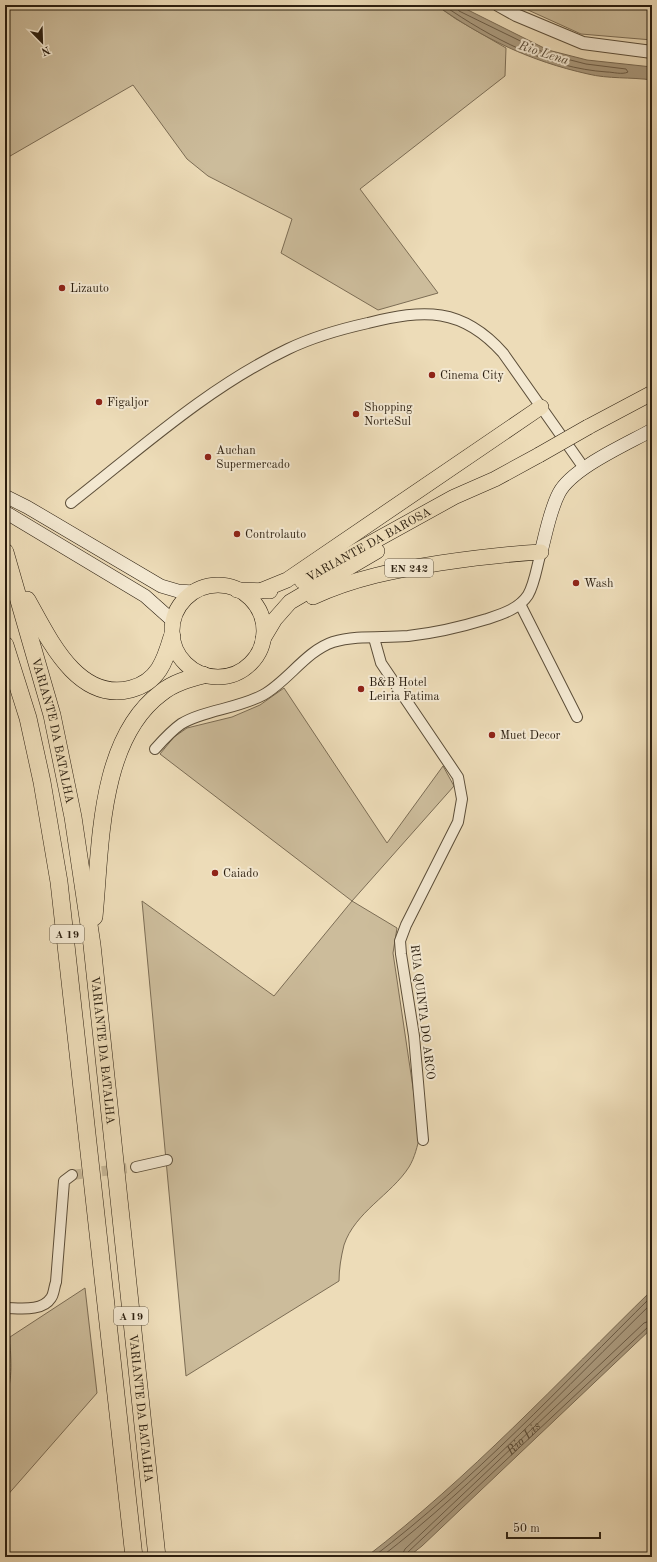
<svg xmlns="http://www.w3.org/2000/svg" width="657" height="1562" viewBox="0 0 657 1562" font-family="'Old Standard TT',serif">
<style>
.green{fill:#ccbc9b;stroke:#7c6d55}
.water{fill:#ab9b7f;stroke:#786952}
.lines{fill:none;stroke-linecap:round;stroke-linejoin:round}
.shore{stroke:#6b5c47;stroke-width:1}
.minor-tunnel{stroke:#c6b696;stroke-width:10;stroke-dasharray:10 5;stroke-linecap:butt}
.minor-casing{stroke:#5c4e39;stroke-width:12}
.tertiary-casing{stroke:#5c4e39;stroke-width:14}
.secondary-casing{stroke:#2b1e0f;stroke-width:14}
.primary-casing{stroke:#2b1e0f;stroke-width:16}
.motorway-casing{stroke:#2b1e0f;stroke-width:18}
.minor{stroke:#f3e8d1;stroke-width:10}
.tertiary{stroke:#f3e8d1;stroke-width:12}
.secondary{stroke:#f3e8d1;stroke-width:13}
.primary{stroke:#eddcb8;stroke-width:15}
.motorway{stroke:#eddcb8;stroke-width:17}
.primary-bridge-casing{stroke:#2b1e0f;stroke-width:16;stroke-linecap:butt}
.primary-bridge{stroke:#eddcb8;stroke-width:15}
.poi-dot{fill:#8f2418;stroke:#f3e8d1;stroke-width:1.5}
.labels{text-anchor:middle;stroke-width:4;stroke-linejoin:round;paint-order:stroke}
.shield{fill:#f3e8d1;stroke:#675b49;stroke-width:1}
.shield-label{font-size:11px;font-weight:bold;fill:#2b1e0f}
.poi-label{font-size:12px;fill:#2b1e0f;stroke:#f3e8d1;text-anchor:start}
.street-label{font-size:12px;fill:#2b1e0f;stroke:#f3e8d1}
.water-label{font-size:13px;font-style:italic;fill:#584a36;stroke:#f3e8d1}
</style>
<rect width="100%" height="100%" fill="#eddcb8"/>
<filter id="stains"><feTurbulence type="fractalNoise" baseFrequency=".005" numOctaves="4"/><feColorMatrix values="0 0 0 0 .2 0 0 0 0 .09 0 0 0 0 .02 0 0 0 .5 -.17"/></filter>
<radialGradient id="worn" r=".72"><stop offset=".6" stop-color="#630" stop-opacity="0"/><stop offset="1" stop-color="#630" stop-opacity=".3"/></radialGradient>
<g class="green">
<polygon points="5,5 436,5 456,19 506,48 505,76 360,189 438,293 378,310 281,253 292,219 208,176 187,159 133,85 5,159"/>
<polygon points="517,5 652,5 652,40 581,34"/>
<path d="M284,688L387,843L443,766L454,786L352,901L397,928L393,953L420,1135C417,1147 415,1157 409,1167C391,1195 355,1212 344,1245C341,1257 339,1269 339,1281L186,1376L142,901L274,996L352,901L160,754L174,737L187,728L232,717L260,705Z"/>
<path d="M85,1288L97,1393L5,1498V1395C14,1384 10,1352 10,1337Z"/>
</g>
<g class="water">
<path d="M436,5H458L548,50L587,60L652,67V80C631,77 608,79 588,74C530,61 484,39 436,5Z"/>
<path d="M652,1290V1328L422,1546L408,1557H366C469,1478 559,1381 652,1290Z"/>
</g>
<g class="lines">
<g class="shore">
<path d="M443,5C491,38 547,68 607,72C613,72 622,75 628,72L626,69L586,64L547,54L459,11L456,5"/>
<path d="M373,1557C474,1480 562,1385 652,1296"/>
<path d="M381,1557C477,1483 565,1388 652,1303"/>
<path id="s1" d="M401,1557L405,1549L644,1323L652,1320"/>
<polyline points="406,1557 408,1552 648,1327 652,1325"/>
</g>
<polyline class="minor-tunnel" points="72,1175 136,1167"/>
<g class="minor-casing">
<g id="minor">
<path d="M71,503C140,449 208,387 288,349C313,337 341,329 368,323C424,309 462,307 503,353L584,468"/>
<polyline points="520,604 577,717"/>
<polyline points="374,638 381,663 458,777 462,799 458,822 406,925 400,941 401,954 414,1036 423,1140"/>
<path d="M155,749C163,740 171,731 181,724C204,710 237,709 263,695C288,681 306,651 333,642C356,635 383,638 408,636C435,633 461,627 487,619C502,614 519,609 528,595C535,583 537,565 541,552"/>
<polyline points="136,1167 167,1160"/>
<path d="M5,1308C19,1308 42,1312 51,1298C54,1294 54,1287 56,1282L64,1181L72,1175"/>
</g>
</g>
<g class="tertiary-casing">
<polyline id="tertiary" points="498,5 516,15 583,43 652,52"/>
</g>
<g class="secondary-casing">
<g id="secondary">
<polyline points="5,496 27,507 161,586 178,591 194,592"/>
<polyline points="5,512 145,596 173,621"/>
<path d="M541,552C546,533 550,510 559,493C572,468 627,444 652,430"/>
</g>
</g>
<g class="primary-casing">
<g id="primary">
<polyline points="588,427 652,393"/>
<path id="s2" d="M302,581L454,497L495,479L539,455"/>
<circle cx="218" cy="631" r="46"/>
<polyline points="237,590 270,591"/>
<polyline points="260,591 287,580 541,407"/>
<path d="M313,597C354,578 396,570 440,563C474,558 507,554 541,552"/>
<polyline points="263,639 275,619 290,602 377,551"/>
</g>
</g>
<g class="motorway-casing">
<g id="motorway">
<path id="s3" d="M5,552L52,715L73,817L92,945L157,1557"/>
<path d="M27,600C48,637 77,703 131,689C158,682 165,661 172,637"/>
<polyline points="5,645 28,718 42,782 59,882 134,1557"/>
<path d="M94,917C101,847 98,740 161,693C173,683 188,679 203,675"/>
</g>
</g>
<use href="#minor" class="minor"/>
<use href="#tertiary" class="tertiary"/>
<use href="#secondary" class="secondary"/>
<use href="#primary" class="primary"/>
<use href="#motorway" class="motorway"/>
<g class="primary-bridge-casing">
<polyline id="primary-bridge" points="539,455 588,427"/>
</g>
<use href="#primary-bridge" class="primary-bridge"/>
</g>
<g class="poi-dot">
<circle cx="62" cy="288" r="4"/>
<circle cx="432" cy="375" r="4"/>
<circle cx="99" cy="402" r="4"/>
<circle cx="356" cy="414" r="4"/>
<circle cx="208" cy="457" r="4"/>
<circle cx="237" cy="534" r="4"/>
<circle cx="576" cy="583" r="4"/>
<circle cx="361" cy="689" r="4"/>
<circle cx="492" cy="735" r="4"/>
<circle cx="215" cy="873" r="4"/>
</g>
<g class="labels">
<g class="shield">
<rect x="385" y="559" width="48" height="18" rx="3"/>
<rect x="50" y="925" width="34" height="18" rx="3"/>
<rect x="114" y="1307" width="34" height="18" rx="3"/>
</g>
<g class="shield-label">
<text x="409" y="572">EN 242</text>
<text x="67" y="938">A 19</text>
<text x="131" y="1320">A 19</text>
</g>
<g class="poi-label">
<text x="70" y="292">Lizauto</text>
<text x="440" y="379">Cinema City</text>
<text x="107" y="406">Figaljor</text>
<text x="364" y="411">Shopping<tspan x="364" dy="14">NorteSul</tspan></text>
<text x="216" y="454">Auchan<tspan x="216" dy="14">Supermercado</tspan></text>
<text x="245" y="538">Controlauto</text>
<text x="584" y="587">Wash</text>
<text x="369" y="686">B&amp;B Hotel<tspan x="369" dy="14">Leiria Fatima</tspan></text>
<text x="500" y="739">Muet Decor</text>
<text x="223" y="877">Caiado</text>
</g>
<g class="street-label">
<text dy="4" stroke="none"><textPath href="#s2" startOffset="76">VARIANTE DA BAROSA</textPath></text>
<text dy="4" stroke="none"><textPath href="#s3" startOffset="185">VARIANTE DA BATALHA</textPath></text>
<text transform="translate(423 1012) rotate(83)" y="4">RUA QUINTA DO ARCO</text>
<text dy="4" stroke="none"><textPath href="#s3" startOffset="509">VARIANTE DA BATALHA</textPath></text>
<text dy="4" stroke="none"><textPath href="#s3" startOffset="869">VARIANTE DA BATALHA</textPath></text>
</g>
<g class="water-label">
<text transform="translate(544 52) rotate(18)" y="5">Rio Lena</text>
<text dy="5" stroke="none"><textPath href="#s1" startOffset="171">Rio Lis</textPath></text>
</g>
</g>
<rect width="657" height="1562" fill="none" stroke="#eddcb8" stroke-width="20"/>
<rect x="6" y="6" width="645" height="1550" fill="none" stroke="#2b1e0f" stroke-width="2"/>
<rect x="10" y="10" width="637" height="1542" fill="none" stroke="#2b1e0f"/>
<g transform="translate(42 42) rotate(157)" stroke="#f3e8d1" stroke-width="3" paint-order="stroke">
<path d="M0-3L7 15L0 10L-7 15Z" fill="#2b1e0f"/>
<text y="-6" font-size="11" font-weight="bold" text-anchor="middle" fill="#2b1e0f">N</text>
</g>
<path d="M507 1532v6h93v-6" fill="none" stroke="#2b1e0f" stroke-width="2"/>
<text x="513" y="1532" font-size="12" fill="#2b1e0f" stroke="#f3e8d1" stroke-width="3" paint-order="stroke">50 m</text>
<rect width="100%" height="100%" filter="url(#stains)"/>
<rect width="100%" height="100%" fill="url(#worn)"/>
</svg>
